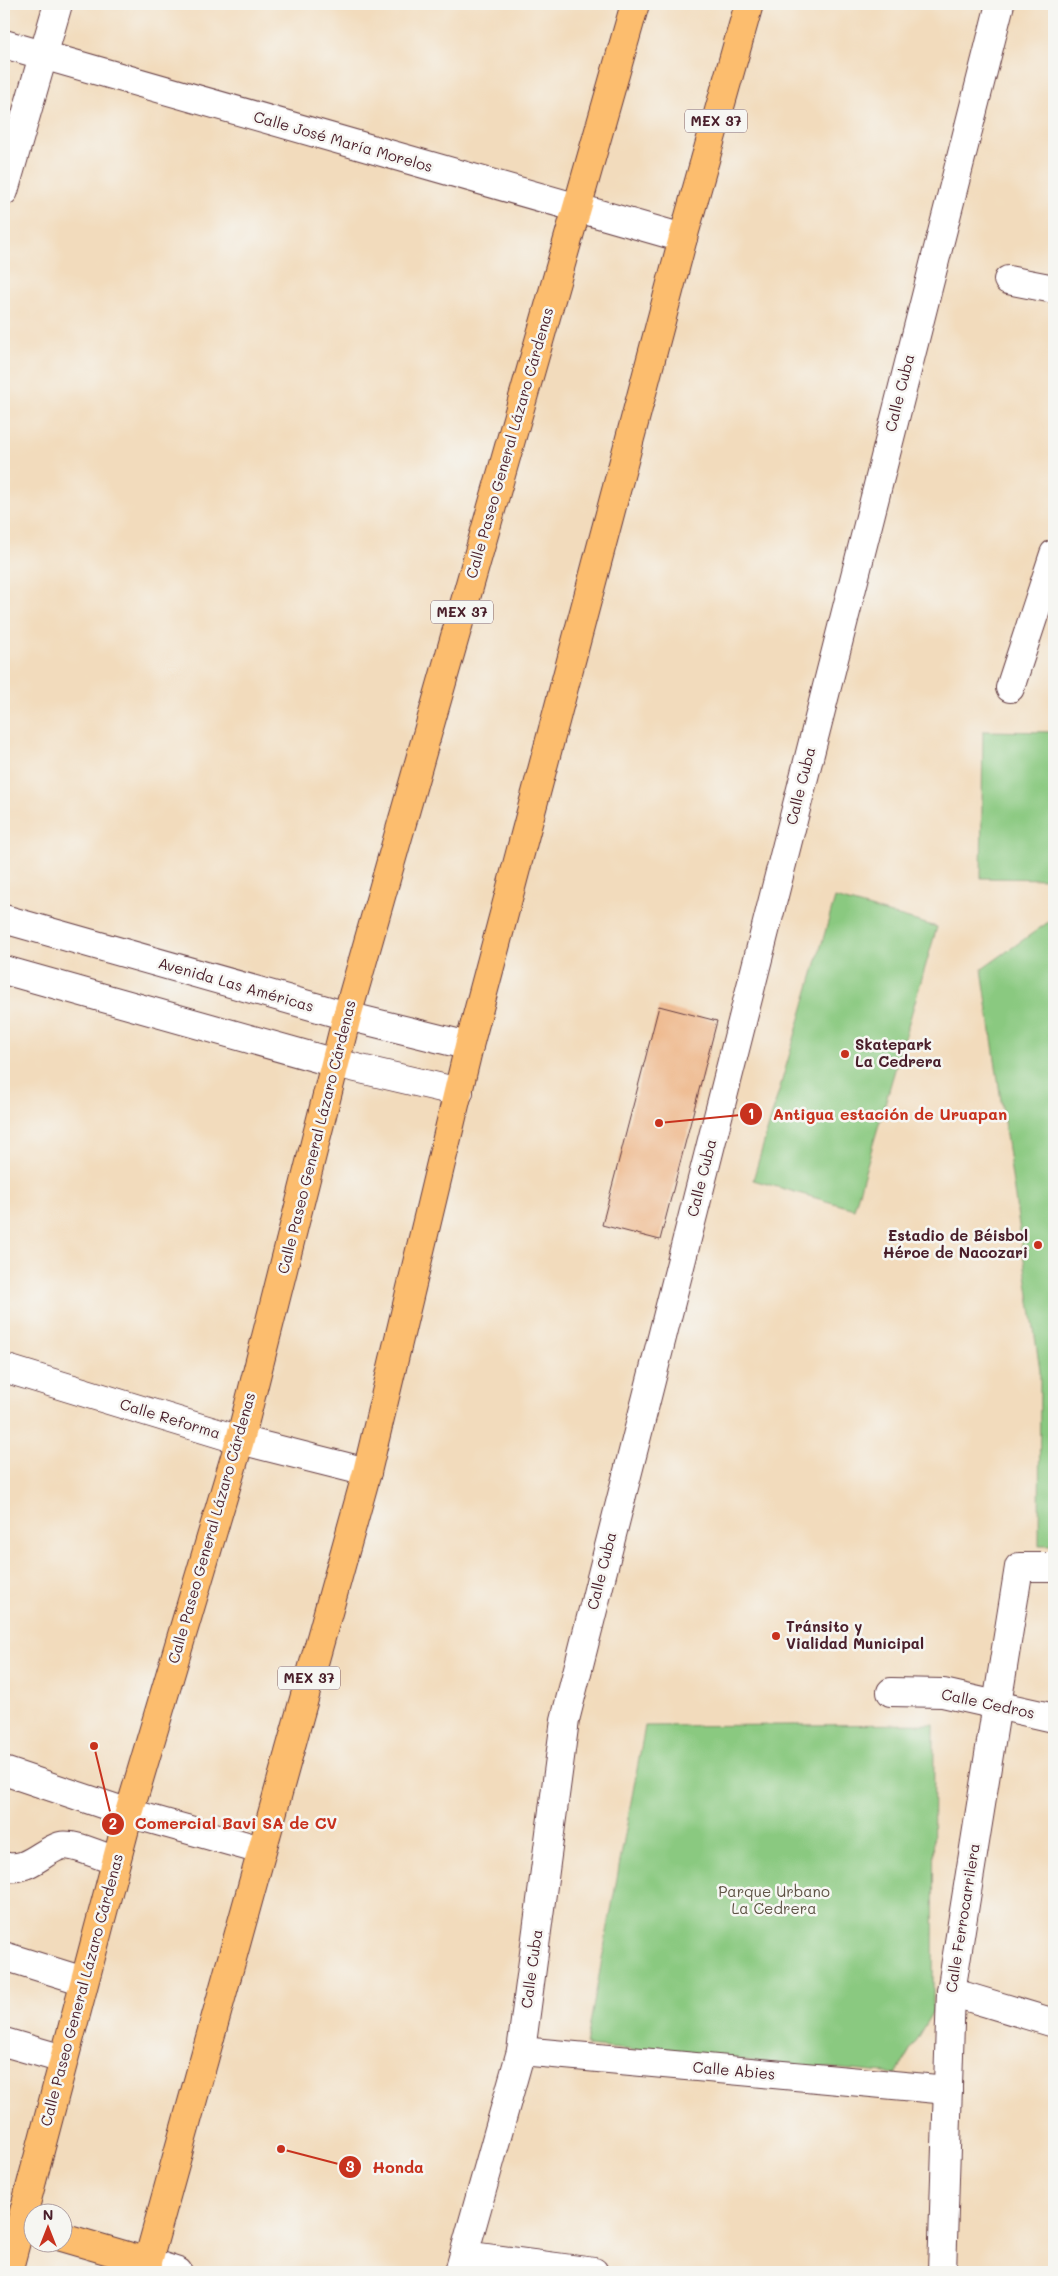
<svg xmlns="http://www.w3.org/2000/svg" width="1058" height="2276" viewBox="0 0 1058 2276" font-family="Mali,sans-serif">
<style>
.green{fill:#8ac980;stroke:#6a7456}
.building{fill:#eeb688}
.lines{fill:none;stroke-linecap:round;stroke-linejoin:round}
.minor-casing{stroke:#633b41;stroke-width:30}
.major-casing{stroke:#633b41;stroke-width:30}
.minor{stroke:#fff;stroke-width:28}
.major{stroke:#fcbd6e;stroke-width:28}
.poi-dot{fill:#c8321e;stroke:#f6f6f2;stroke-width:2}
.labels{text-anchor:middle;stroke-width:5;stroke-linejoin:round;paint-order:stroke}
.shield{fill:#f6f6f2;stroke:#7e6067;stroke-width:1}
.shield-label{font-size:14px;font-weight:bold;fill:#4a1f2b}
.street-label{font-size:15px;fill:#4a1f2b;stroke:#f6f6f2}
.poi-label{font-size:15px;font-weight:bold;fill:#4a1f2b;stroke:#f6f6f2;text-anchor:start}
.park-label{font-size:15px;fill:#5d5244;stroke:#f6f6f2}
.leader{fill:none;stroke:#c8321e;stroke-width:2}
.callout-dot{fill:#c8321e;stroke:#f6f6f2;stroke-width:2}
.mark-label{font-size:15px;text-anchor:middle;font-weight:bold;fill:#fff}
.callout-label{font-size:16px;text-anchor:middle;font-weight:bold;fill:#c8321e;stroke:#f6f6f2;stroke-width:5;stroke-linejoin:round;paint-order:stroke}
</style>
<rect width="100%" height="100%" fill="#f6f6f2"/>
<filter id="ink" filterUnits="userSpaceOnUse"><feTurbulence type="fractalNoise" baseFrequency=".02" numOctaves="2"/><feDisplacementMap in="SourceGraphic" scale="10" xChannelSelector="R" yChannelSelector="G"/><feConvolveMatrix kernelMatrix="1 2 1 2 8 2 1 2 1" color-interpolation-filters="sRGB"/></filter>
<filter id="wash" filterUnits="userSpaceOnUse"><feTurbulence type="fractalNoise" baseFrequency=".0096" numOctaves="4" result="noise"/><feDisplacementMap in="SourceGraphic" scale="20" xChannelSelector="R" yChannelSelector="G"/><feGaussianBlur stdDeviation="1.12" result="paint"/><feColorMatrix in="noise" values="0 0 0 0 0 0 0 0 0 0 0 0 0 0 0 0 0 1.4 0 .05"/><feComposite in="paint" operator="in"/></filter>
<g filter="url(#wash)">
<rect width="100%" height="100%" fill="#f2dbbc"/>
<g class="green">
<polygon points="983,731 1054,732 1054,879 981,878"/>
<polygon points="835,898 937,927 854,1209 753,1180"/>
<polygon points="1054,918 1054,1545 1039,1545 1040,1371 982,969"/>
<polygon points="934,1724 933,2011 896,2074 586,2046 645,1726"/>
</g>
<g id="blocks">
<polygon class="building" points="659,1006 717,1021 660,1240 602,1225"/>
</g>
</g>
<g filter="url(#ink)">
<use href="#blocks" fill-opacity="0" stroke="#633b41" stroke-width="1"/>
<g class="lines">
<g class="minor-casing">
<g id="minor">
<polyline points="4,44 683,238"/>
<polyline points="4,191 58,4"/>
<polyline points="1008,280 1054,289"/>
<polyline points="1010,688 1054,554"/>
<polyline points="4,919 347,1016 469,1046"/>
<polyline points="4,970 335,1063 459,1092"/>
<polyline points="4,1368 240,1440 367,1472"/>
<polyline points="891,1692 943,1693 1054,1718"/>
<polyline points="4,1771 129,1813 261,1850"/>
<path d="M4,1866C26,1873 41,1852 60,1846C73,1842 103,1857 116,1861"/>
<polyline points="4,1956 84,1981"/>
<polyline points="951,1992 1054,2023"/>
<polyline points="4,2042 63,2059"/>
<polyline points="521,2051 948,2090"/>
<polyline points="464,2255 594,2272"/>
<polyline points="148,2262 178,2272"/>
<polyline points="459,2272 521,2051 565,1720 1000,4"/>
<polyline points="942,2272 951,1992 1019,1567 1054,1567"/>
</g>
</g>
<g class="major-casing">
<g id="major">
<polyline points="62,2237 148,2262"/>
<polyline points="8,2272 129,1813 240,1440 347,1016 635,4"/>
<polyline points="145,2272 367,1472 469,1046 683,238 749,4"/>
</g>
</g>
<use href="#minor" class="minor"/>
<use href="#major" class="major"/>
</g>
</g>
<g class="poi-dot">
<circle cx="845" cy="1054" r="5"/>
<circle cx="1038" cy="1245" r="5"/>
<circle cx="776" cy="1636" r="5"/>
</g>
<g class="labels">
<g class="shield">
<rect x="685" y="109.5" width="62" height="23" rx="4"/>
<rect x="431" y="600.5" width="62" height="23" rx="4"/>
<rect x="278" y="1666.5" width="62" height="23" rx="4"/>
</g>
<g class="shield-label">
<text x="716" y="126">MEX 37</text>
<text x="462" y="617">MEX 37</text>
<text x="309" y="1683">MEX 37</text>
</g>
<g class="street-label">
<text transform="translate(343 142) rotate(16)" y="5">Calle José María Morelos</text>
<text transform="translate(900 393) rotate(-76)" y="5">Calle Cuba</text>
<text transform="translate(510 443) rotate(-74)" y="5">Calle Paseo General Lázaro Cárdenas</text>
<text transform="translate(801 786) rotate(-76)" y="5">Calle Cuba</text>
<text transform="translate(236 985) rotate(16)" y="5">Avenida Las Américas</text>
<text transform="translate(317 1137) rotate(-76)" y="5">Calle Paseo General Lázaro Cárdenas</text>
<text transform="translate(702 1178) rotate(-76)" y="5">Calle Cuba</text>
<text transform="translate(170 1419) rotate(17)" y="5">Calle Reforma</text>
<text transform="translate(212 1528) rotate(-74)" y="5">Calle Paseo General Lázaro Cárdenas</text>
<text transform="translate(602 1571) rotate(-76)" y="5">Calle Cuba</text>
<text transform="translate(988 1704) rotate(12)" y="5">Calle Cedros</text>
<text transform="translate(963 1918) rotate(-81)" y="5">Calle Ferrocarrilera</text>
<text transform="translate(532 1969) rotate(-82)" y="5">Calle Cuba</text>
<text transform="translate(82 1990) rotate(-75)" y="5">Calle Paseo General Lázaro Cárdenas</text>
<text transform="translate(734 2071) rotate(5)" y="5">Calle Abies</text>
</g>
<g class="poi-label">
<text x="855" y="1050">Skatepark<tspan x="855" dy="17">La Cedrera</tspan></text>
<text x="1028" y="1241" text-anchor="end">Estadio de Béisbol<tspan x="1028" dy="17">Héroe de Nacozari</tspan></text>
<text x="786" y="1632">Tránsito y<tspan x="786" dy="17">Vialidad Municipal</tspan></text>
</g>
<g class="park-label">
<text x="774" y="1897">Parque Urbano<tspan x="774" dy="17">La Cedrera</tspan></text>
</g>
</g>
<path class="leader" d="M659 1123L751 1114M94 1746L113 1824M281 2149L350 2167"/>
<g class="callout-dot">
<circle cx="659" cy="1123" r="5"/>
<circle cx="94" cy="1746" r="5"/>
<circle cx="281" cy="2149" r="5"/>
<circle cx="751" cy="1114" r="12"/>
<circle cx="113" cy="1824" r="12"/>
<circle cx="350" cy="2167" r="12"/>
</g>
<g class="mark-label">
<text x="751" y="1119">1</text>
<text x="113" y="1829">2</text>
<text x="350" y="2172">3</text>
</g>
<g class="callout-label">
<text x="890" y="1120">Antigua estación de Uruapan</text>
<text x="236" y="1829">Comercial Bavi SA de CV</text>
<text x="398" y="2173">Honda</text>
</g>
<rect width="1058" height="2276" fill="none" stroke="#f6f6f2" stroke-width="20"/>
<g transform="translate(48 2228)"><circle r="24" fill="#f6f6f2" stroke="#b1a0a2"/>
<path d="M0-4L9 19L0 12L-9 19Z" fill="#c8321e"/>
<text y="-8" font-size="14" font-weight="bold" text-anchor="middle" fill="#4a1f2b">N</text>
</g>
</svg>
